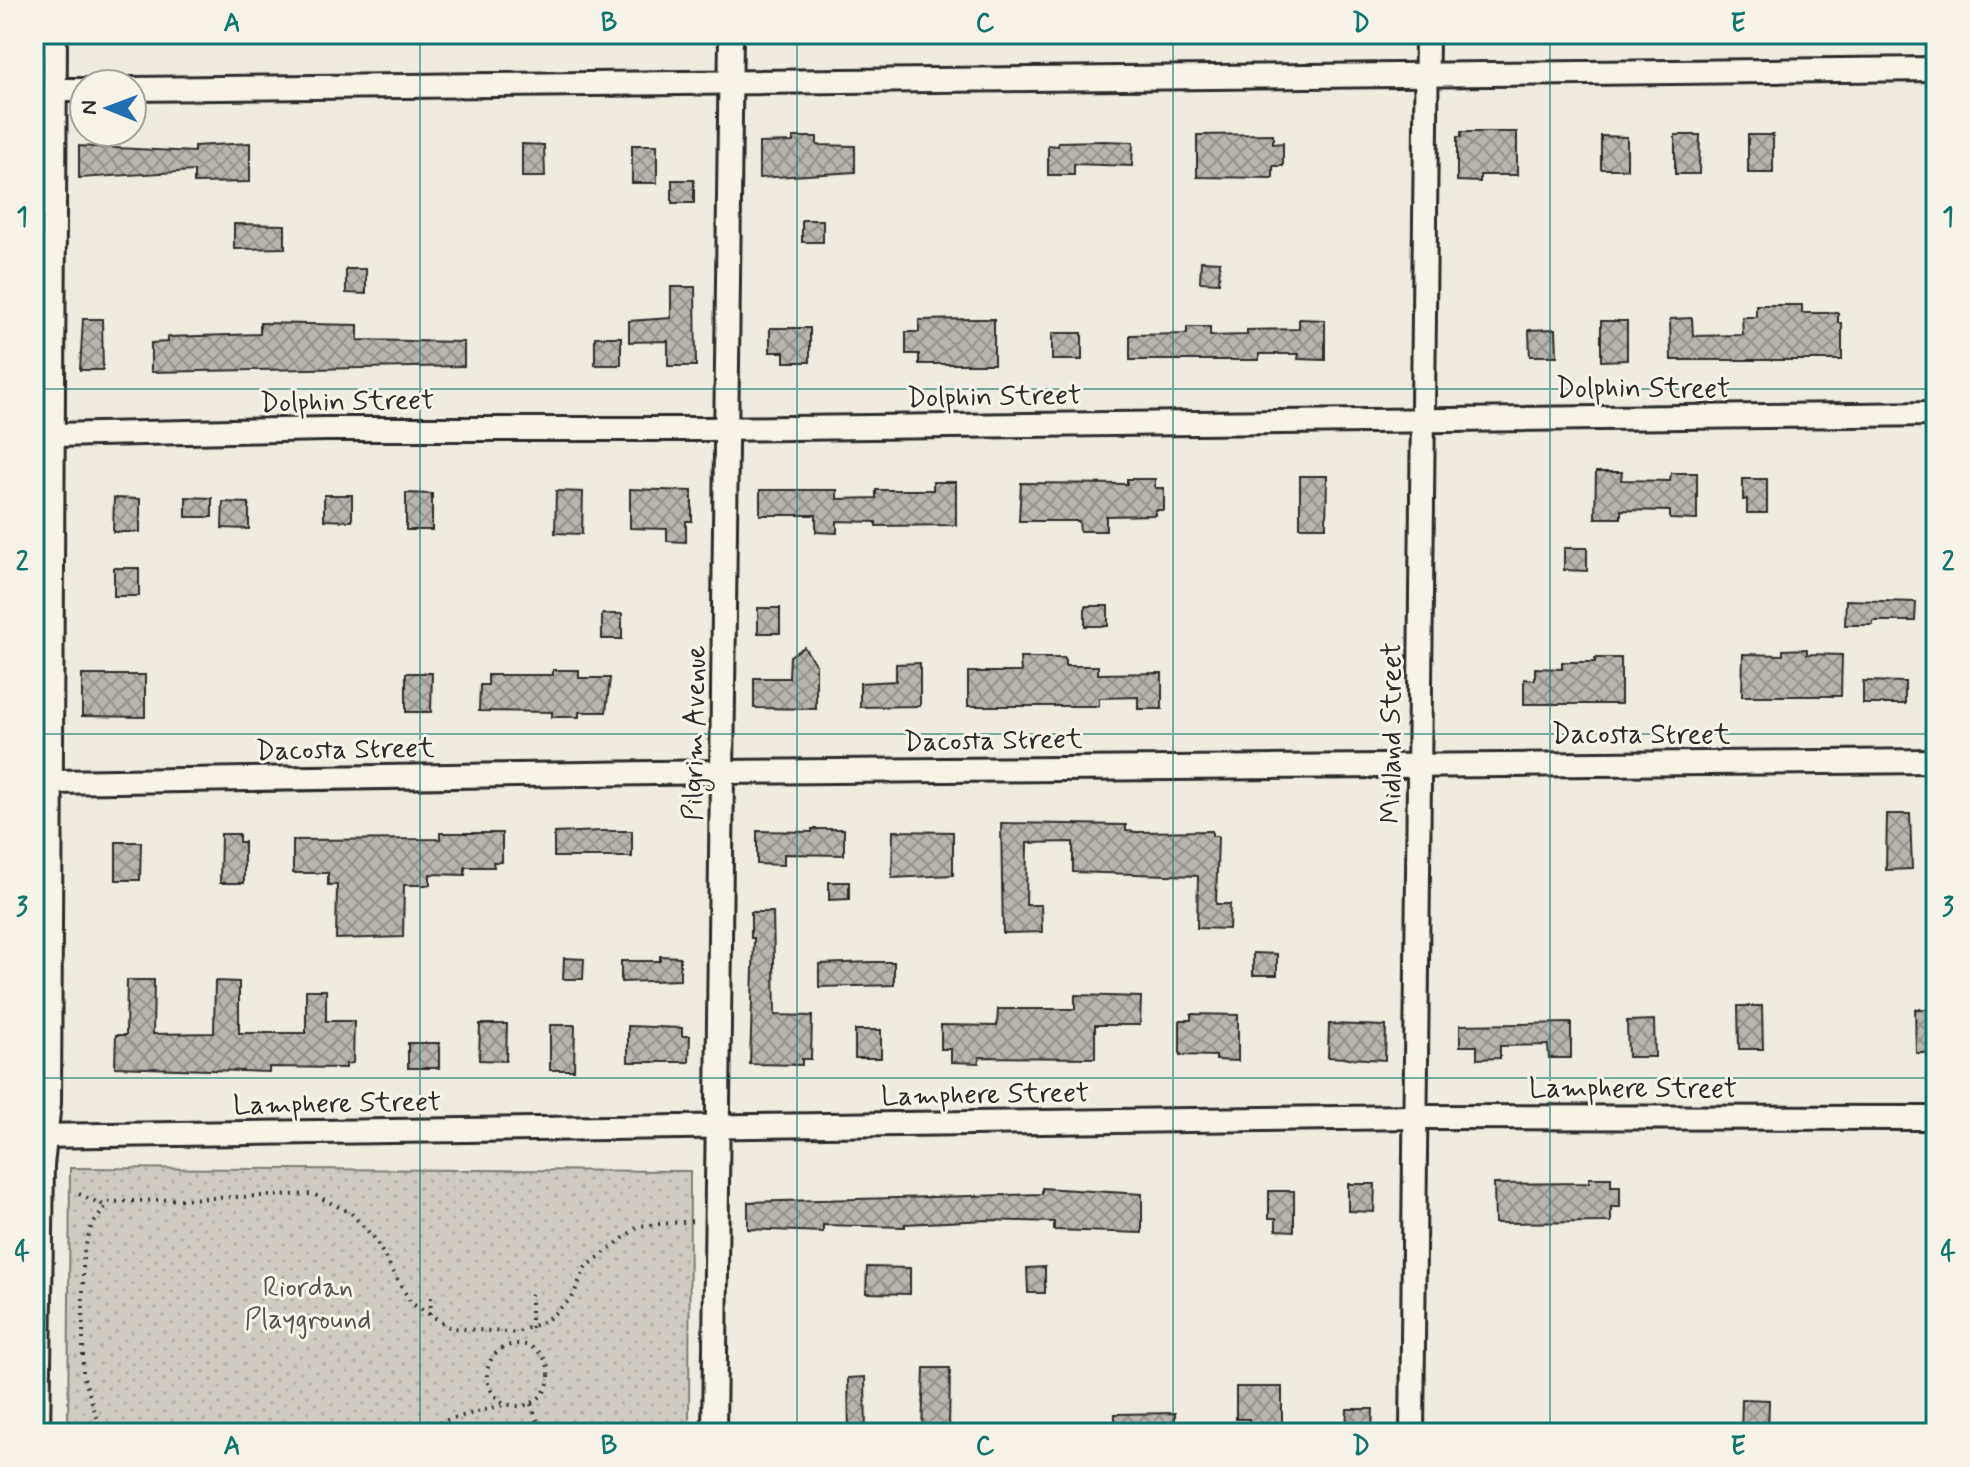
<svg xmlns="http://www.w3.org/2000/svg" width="1970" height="1467" viewBox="0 0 1970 1467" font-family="Mynerve,sans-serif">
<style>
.park{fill:url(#park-dots);stroke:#7d7b76;stroke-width:2}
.building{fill:url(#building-cross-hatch);stroke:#2b2b2b;stroke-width:2}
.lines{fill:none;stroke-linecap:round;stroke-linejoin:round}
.street-casing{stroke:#2b2b2b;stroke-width:28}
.path{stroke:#2b2b2b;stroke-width:4;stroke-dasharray:2 6;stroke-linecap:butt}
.street{stroke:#f7f3e8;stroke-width:22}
.grid{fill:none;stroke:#0f766e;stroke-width:2;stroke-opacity:0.55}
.labels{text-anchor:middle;stroke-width:6;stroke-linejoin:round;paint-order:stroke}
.street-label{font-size:28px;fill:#2b2b2b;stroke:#f7f3e8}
.park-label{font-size:28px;fill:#545351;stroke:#f7f3e8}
.neatline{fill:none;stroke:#0f766e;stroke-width:3}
.grid-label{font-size:26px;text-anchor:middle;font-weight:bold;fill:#0f766e}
</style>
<defs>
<pattern id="park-dots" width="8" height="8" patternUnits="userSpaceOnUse" patternTransform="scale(2)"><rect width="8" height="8" fill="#cfcbc2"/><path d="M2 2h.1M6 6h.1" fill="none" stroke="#b2aea7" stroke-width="1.8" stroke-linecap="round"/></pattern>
<pattern id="building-cross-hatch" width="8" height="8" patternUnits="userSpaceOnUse" patternTransform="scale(2)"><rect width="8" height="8" fill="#b8b5ae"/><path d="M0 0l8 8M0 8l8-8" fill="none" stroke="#96938e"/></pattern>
</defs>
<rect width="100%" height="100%" fill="#efebe0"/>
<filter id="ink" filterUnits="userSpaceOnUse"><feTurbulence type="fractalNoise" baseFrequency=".0125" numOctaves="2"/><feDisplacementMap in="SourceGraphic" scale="16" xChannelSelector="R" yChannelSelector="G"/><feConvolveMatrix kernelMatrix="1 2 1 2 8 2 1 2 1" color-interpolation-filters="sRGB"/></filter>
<g filter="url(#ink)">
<polygon class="park" points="70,1168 690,1171 689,1433 68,1433"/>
<g class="building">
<polygon points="1461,132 1517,132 1517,175 1480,175 1480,182 1457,181 1457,137 1461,137"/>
<polygon points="1273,134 1273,144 1283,143 1283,166 1273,166 1273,178 1197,177 1197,135"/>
<polygon points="1675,135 1700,135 1699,174 1675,174"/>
<rect x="1748" y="135" width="25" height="38"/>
<polygon points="1601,136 1627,137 1627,169 1601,169"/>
<polygon points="793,137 817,137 817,145 855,146 855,172 759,178 759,143 793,142"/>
<polygon points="1104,141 1133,142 1132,166 1074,164 1074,175 1048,175 1048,145 1058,146 1058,142"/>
<polygon points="250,143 250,182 194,183 194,171 79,178 79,146 194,152 194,146"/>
<polygon points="522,144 544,145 545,177 522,177"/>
<rect x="632" y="145" width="25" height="38"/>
<rect x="672" y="180" width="22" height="23"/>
<rect x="802" y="220" width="21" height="22"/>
<polygon points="234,224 285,225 285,248 234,249"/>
<polygon points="1201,261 1220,262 1219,283 1200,282"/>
<polygon points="346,269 366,269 366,294 346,293"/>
<polygon points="671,287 695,287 696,366 668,366 668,341 629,342 629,321 671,318"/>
<polygon points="1756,305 1802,305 1802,313 1838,313 1838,323 1842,323 1842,360 1671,360 1670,319 1692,318 1693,336 1743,335 1742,317 1756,317"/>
<polygon points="83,319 102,319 103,370 80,370"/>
<polygon points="973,319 994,319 994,364 919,364 919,354 906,354 906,332 919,332 919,320"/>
<polygon points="1299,319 1325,320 1325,360 1298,359 1299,354 1259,354 1259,360 1130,360 1130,335 1187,334 1187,327 1210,327 1210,336 1247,335 1247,330 1299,329"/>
<polygon points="1601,321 1627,321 1627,360 1601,361"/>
<polygon points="260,323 358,325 358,340 464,342 464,366 151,372 151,343 168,342 168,337 260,334"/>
<polygon points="770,328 810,328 810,362 784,362 784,352 770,352"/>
<polygon points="1556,329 1557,356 1530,356 1529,330"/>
<rect x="1052" y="333" width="30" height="27"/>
<rect x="595" y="337" width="26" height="28"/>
<polygon points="1596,472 1622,472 1621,480 1670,481 1671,473 1697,473 1697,520 1670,519 1670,511 1621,510 1621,518 1595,518"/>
<polygon points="1300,476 1327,476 1326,527 1300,527"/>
<polygon points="1127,479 1155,479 1155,488 1164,488 1164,510 1155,510 1155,515 1106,516 1106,531 1080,531 1079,521 1019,521 1021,483 1127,484"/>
<polygon points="1743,479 1767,479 1767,513 1747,513 1747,499 1743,500"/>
<polygon points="933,482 956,482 956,525 876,526 876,522 837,521 837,533 816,532 816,515 760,515 760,490 837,490 837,499 876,498 876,490 933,490"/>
<polygon points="630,489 692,491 692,521 686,521 686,542 667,541 667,529 630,528"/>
<polygon points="556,491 583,492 582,534 555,533"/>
<polygon points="406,493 432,494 432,530 406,530"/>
<polygon points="324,495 352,495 352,521 324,520"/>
<polygon points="186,497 212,498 212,517 186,517"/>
<polygon points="114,498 140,499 140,532 113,532"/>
<polygon points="223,502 249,503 249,529 222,528"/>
<polygon points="1564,548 1587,548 1587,571 1564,570"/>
<rect x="114" y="568" width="25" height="28"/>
<polygon points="1846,600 1916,602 1915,621 1873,621 1873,625 1845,625"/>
<rect x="1085" y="606" width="23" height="20"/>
<rect x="758" y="608" width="22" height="25"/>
<rect x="602" y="614" width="20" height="25"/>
<polygon points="804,647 816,665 816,709 754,708 754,678 789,678 790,656"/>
<polygon points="1807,649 1807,654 1842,655 1841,696 1742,696 1743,654 1783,655 1783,650"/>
<polygon points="1020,658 1065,658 1065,666 1098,666 1098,674 1162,673 1162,709 1138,709 1138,697 1099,698 1099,706 968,706 968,672 1021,672"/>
<polygon points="1595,658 1621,658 1621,704 1524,704 1524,679 1535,680 1535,668 1562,669 1562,662 1595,662"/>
<polygon points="920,663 920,706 860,707 860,683 896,681 896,664"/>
<polygon points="553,670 579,670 579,678 610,678 606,712 579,712 579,717 552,717 552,712 479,711 480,685 488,685 488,675 553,675"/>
<polygon points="406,673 432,673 431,712 406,712"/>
<polygon points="82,675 145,675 145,717 82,716"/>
<polygon points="1863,681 1905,682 1905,704 1863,704"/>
<polygon points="1887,814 1910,814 1912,869 1886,870"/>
<polygon points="1001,823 1126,825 1126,831 1137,832 1212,831 1212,836 1218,836 1216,904 1230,904 1229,929 1197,928 1198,876 1073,872 1073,842 1027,843 1026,905 1041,905 1042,932 1003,933"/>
<polygon points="812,829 844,829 844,855 784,854 784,865 757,864 757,831 812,832"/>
<polygon points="602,831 632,831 632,857 554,857 554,833"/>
<polygon points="893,831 953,832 953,875 892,878"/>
<polygon points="440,833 502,833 502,862 493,862 494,867 465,867 465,875 430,874 430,885 404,885 403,937 336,939 337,885 328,885 328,873 293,873 293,840 440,839"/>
<polygon points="221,834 239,834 239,842 244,842 244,883 220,883"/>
<polygon points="116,842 141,842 140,880 116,880"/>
<polygon points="829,882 849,882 849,899 829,900"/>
<polygon points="751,912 773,912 775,1015 812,1016 811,1059 802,1059 802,1065 750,1064 754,938 751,938"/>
<polygon points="1253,953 1277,954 1277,975 1253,975"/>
<polygon points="660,956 680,957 680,980 621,982 621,961 660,961"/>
<polygon points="564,958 584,959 583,979 563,979"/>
<polygon points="872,962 894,962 894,985 819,987 819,964"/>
<polygon points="127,980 154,980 153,1034 214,1033 215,981 239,982 239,1033 306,1033 306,990 326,990 326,1021 354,1021 353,1063 346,1064 346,1068 269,1067 269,1072 115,1067 116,1035 126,1035"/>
<polygon points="1075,995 1141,997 1140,1025 1095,1025 1095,1058 979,1057 979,1063 951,1062 951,1049 941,1049 941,1025 997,1026 998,1009 1075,1009"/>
<polygon points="1738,1006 1762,1006 1763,1049 1739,1049"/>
<polygon points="1915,1009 1936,1009 1936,1053 1916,1053"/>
<polygon points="1191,1014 1238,1015 1238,1061 1216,1060 1216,1056 1180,1055 1180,1020 1191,1020"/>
<polygon points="1654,1020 1655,1057 1628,1057 1627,1021"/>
<polygon points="1571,1023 1571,1058 1549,1058 1548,1045 1500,1046 1500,1058 1477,1059 1477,1046 1460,1046 1460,1025"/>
<polygon points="480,1024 507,1024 506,1061 479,1060"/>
<polygon points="1329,1024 1386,1026 1385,1060 1328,1057"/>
<polygon points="550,1025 575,1025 574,1070 550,1070"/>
<polygon points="628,1026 682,1028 682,1036 690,1036 689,1062 628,1062"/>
<rect x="855" y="1030" width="26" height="28"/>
<rect x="408" y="1043" width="31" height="25"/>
<polygon points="1589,1178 1611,1178 1611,1186 1620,1186 1620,1207 1611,1207 1611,1222 1495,1223 1494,1184 1589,1183"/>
<polygon points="1348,1184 1375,1184 1374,1212 1348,1211"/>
<polygon points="1042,1188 1142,1194 1142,1233 1054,1230 1054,1222 988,1220 905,1224 905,1227 823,1225 823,1232 748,1229 748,1202 1042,1194"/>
<polygon points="1269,1191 1294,1191 1294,1231 1276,1230 1276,1218 1269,1218"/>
<polygon points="867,1267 910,1268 910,1294 866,1293"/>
<polygon points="1045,1267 1045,1293 1028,1293 1027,1268"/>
<polygon points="924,1368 950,1368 949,1433 922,1433"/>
<polygon points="865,1377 866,1433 849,1433 848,1378"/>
<polygon points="1236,1387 1282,1387 1282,1433 1249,1433 1249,1419 1236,1419"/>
<polygon points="1742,1399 1769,1400 1768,1433 1741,1433"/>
<polygon points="1347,1409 1373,1409 1372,1433 1346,1433"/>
<polygon points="1175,1413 1175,1433 1115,1433 1115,1414"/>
</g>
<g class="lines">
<g class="street-casing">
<g id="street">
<polyline points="132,89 1936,69"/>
<polyline points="54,90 84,90"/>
<polyline points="54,435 326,429 703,429 1936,414"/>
<polyline points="52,782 723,772 1936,761"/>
<polyline points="34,1136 1415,1117 1936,1118"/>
<polyline points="38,1433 42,1165 49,1103 55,34"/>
<polyline points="714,1433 731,34"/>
<polyline points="1412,1433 1427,34"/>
</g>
</g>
<g class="path">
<polyline points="79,1194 106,1206"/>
<polyline points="531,1294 531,1329"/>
<polyline points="430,1315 431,1296"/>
<circle cx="518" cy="1375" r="31"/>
<polyline points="531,1404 542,1433"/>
<polyline points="102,1433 83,1375 83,1255 91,1227 109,1202 313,1194 351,1213 374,1238 411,1303 451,1328 516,1333 547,1320 572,1298 585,1268 639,1226 694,1221"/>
<polyline points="417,1433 440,1422 507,1404"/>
</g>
<use href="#street" class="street"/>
</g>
</g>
<path class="grid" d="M420,34V1433M797,34V1433M1173,34V1433M1550,34V1433M34,389H1936M34,734H1936M34,1078H1936"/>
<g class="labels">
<g class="street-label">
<text x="1643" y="397">Dolphin Street</text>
<text transform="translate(994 395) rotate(-1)" y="10">Dolphin Street</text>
<text transform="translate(347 400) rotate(-1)" y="10">Dolphin Street</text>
<text transform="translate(693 733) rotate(-89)" y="10">Pilgrim Avenue</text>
<text transform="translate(1390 733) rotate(-90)" y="10">Midland Street</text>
<text x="1641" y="743">Dacosta Street</text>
<text transform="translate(993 739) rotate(-1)" y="10">Dacosta Street</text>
<text transform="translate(345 748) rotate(-1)" y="10">Dacosta Street</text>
<text x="1633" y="1097">Lamphere Street</text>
<text transform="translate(985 1093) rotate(-1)" y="10">Lamphere Street</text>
<text transform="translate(337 1102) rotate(-1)" y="10">Lamphere Street</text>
</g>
<g class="park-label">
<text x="308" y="1296">Riordan<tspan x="308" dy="32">Playground</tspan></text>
</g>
</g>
<rect width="1970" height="1467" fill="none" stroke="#f7f3e8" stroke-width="88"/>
<g transform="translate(108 108) rotate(271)"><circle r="38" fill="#f7f3e8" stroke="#a5a39c" stroke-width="2"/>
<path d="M0-6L14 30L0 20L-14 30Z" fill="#1f6fb2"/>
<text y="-12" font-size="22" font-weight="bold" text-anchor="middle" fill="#2b2b2b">N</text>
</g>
<rect x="44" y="44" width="1882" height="1379" class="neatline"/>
<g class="grid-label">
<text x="232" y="31">A</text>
<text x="609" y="31">B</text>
<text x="985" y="31">C</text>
<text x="1361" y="31">D</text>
<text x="1738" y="31">E</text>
<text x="22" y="225">1</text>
<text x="1948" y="225">1</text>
<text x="22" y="570">2</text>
<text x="1948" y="570">2</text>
<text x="22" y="915">3</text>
<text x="1948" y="915">3</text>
<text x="22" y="1260">4</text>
<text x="1948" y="1260">4</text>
<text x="232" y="1454">A</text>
<text x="609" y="1454">B</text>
<text x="985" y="1454">C</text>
<text x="1361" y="1454">D</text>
<text x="1738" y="1454">E</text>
</g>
</svg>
